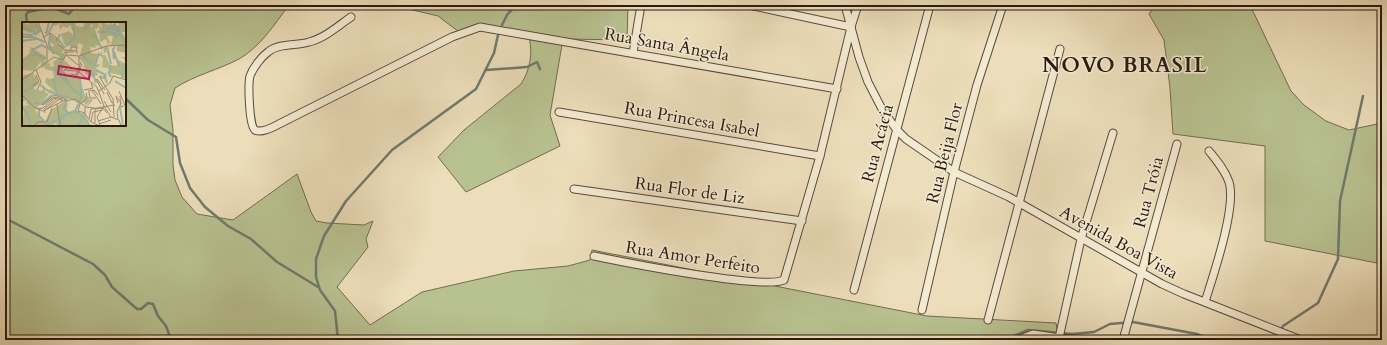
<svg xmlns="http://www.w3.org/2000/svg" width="1387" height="345" viewBox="0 0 1387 345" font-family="Cardo,serif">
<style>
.green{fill:#b8c190;stroke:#716d50;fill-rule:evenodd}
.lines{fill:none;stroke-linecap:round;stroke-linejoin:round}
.stream{stroke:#6d7b6e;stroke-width:2.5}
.minor-casing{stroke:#5a4a3a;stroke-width:9}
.minor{stroke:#f3ead2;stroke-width:7}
.labels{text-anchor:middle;stroke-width:3;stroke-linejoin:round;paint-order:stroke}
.street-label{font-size:17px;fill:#2a1910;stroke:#f3ead2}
.district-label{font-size:21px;font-weight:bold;letter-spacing:1px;fill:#2a1910;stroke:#f3ead2}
.inset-river{fill:none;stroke:#99bcac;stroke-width:2}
.inset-road{fill:none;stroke:#9e8f76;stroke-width:1}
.view{fill:#c2185b;fill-opacity:0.15;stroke:#c2185b;stroke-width:2}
.inset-edge{fill:none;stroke:#2a1910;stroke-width:2}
</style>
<rect width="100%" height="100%" fill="#ecdeba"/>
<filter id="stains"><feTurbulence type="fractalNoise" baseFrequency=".005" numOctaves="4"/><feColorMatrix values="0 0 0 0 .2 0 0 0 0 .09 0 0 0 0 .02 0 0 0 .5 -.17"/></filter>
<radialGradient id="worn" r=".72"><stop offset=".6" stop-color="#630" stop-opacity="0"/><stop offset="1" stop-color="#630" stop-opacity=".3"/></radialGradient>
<g class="green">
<path d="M5,5H289C274,25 260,47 239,59C218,70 195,75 175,88L170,105L173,130V165L175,180L182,197L197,214L233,220L297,174L311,212L316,221L327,223L364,225L373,221L366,239L368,247L337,287L370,325L422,292L514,271L568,266L590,260L592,250L927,316L1056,323L1059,340H5ZM23,23H125V125H23Z"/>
<path d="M392,5H628L627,40L563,39L550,115L560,146L466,192L438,157L464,130L521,84C530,70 533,54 529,37L490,28L459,32L438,16Z"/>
<polygon points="1155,5 1250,5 1291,91 1304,105 1326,121 1349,130 1382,123 1382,264 1265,241 1265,146 1173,134 1170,88 1164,40 1149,14"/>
</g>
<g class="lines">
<g class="stream">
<polyline points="27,23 26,15 28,12 52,7 69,14 73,9 73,5"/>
<polyline points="502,25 507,15 516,5"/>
<polyline points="486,70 527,67 537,62 540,69"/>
<polyline points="125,98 148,120 176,137 180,163 190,188 205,207 228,226 251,239 277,262 318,287"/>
<polyline points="5,218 93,264 105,275 112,287 137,309 141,309 148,303 153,304 158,316 166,326 169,334 166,340"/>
<polyline points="338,340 335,311 320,290 316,277 316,259 324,236 346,201 392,150 476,89 494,53 498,35"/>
<polyline points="1004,340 1028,330 1072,334 1094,332 1110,324 1133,322 1197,334 1211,340"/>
<polyline points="1275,340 1283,326 1318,303 1338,259 1340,201 1363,96"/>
</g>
<g class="minor-casing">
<g id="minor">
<polyline points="749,5 851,27"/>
<polyline points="845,5 859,57 868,82 882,109 896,129 906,139 954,172 1009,197 1162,284 1184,294 1301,340"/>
<path d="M351,17C338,26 325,38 309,42C297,46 278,43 268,52C261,57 253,68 250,76C248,84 249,126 255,130C262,134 275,126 281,123L452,37L480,27L837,89"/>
<polyline points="633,53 641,5"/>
<polyline points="559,112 820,156"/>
<polyline points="574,189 802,221"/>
<path d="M594,256C623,262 764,290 784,280L820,156L851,27L858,5"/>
<polyline points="854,290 930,5"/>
<path d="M1205,302C1213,276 1237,207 1229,182C1225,170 1217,161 1209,151"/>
<polyline points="922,310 954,172 977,85 1003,5"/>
<polyline points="988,320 1060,49"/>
<polyline points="1059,338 1081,239 1113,133"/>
<polyline points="1017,340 1033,334 1074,340"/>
<polyline points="1123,340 1177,144"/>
</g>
</g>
<use href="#minor" class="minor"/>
</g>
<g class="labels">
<g class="street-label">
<text transform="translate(667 44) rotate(10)" y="6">Rua Santa Ângela</text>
<text transform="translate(692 119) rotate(10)" y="6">Rua Princesa Isabel</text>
<text transform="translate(877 143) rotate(-75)" y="6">Rua Acácia</text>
<text transform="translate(944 153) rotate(-76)" y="6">Rua Beija Flor</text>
<text transform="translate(690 190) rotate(8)" y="6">Rua Flor de Liz</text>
<text transform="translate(1148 192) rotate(-75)" y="6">Rua Tróia</text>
<text transform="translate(1119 242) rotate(29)" y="6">Avenida Boa Vista</text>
<text transform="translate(693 257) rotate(9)" y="6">Rua Amor Perfeito</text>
</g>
<g class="district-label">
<text x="1125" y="72">NOVO BRASIL</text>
</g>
</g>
<g transform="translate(22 22)">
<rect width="104" height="104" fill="#ecdeba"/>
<path d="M0,0L7,3V0H12L17,7L8,11L0,8L2,4H0ZM28,0H37L39,3L40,0H53L54,4L61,5L63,1L70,0L67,3L70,6L71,1L77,0L76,6L73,7L78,23L73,24L74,26L68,25L69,31L76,32L74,42L79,43L74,46L76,53L69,55L63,51V46H61L62,42L57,36L61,23L57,21L54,26L42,22L39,12L47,9L51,13H53L48,3L45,6L41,4L38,8L37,2L33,4ZM79,0L87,3L88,0L90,3L94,0V5L97,3L96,0H104V10H99L104,16V38L99,35H103L104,31L95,29V24H85L84,30L82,31L81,24H86L89,22L91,14H85L88,20L86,23L84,17L78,20L77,2L80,7ZM27,11L35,17V22L43,24L40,32H45L42,38L51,46L47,50L49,47L43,43L40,50L44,53L59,55L58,57L63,74L71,78L65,85L67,79L64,84L62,80L58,82L46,76L45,88L47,90L54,88L60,92L62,90L69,104H36L33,101L32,104H0L2,89L0,84L8,83L4,82L5,78L0,80V57L2,53L12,51L11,56L13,53L17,62L11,64L12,67L20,69L22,63L23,70L27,72L13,88L23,99L29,88L43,79L40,74L30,72L26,69L28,67L34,71L23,60L25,55L27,57L32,56L31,49L23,47V45L19,46V39L12,49L0,48V37L7,32L9,25L23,34L25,33L22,39L29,42L27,45L32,44L31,40L39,35L26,28L25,23L31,25L32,22L27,20ZM80,29V33H83L88,43L95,44L96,38L104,42V55L102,57L101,54L85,50L84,57H78V53L81,54L89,47L80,45L81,36L77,33Z" fill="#b8c190"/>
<path class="inset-river" d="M13,0L18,9L13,13M89,4L93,3L97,7L102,20M0,5L13,10M84,6L96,8M61,8L71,0M86,9L92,12L97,8M76,10H88L94,14L99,11M23,11L27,10L32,0M0,12L9,13L18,8M24,12L27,0M28,12L27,22L31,31H35L41,37M38,12L36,17L43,26M70,13H73L80,27M0,15H11L23,20M0,19L14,17M44,24L53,15L50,0M85,25L89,42M10,28L20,23L24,26M92,30L97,44M12,31L24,37M60,33L72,44M92,37L91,27L93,25M40,39L37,46L43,52L45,61M89,43L87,51L89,55M73,44L77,31M32,47L57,73M74,48L82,52L85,61M70,49L74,61M100,56L101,44M31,57L35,71M93,59L104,66M18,63L29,71M0,71L14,63M32,72L47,75L48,77M44,80L41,87L47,91M12,81L19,82L30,73M98,85L101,104M0,87L4,89L9,104M17,88V94L22,99M53,89L59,77L58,55M22,104L52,89L59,92L68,104M39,104V97L43,92M56,104L61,93"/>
<path class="inset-road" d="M16,0L25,23V40M21,16L28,11L34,15L37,23L43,28M49,28V25H55L54,29M45,32L43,28L55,29V32M41,33L43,30H52M44,33L56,43M45,33L57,34M57,34V50L75,65L82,84L89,95L97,98L99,104M57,34L84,24L104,23M45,46L42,48L55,49M14,48L19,60L15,68M49,52L54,53L59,40M55,54L60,42M77,54L91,77L92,95M74,57L82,72M75,57L83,68M0,58L32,35L41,38L44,33M11,63L17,60L14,53M62,68L71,66L69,61M70,68L79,82M66,69L72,68L76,73M77,69L88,61L91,54L104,58M97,69L104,86M67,70L68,76H74M85,70L90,81L92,80M0,73L12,85L21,89L41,79M98,74L99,85L102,84M82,79L89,90M96,81L94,74L99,81L95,90L96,97M35,82L38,104M58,82L56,89L63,91M59,82L65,76L64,71M20,83L32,73L42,76L44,79M21,83L32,75L41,77M63,85V92L69,100L78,104M15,87L21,86L32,76L43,79L53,77L64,85L72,86M22,87L34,77M73,87L81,86L85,91M23,91L22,89L36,78M67,97L69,87L93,83M76,99L89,95M69,100L71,90L81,88M73,101V86M77,102L89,98M78,103L75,95L82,84M11,104L16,100H25L30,86"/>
<path class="view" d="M37,44L68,49L67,57L36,52Z"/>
<rect width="104" height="104" class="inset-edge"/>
</g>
<rect width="1387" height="345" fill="none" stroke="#ecdeba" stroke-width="20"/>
<rect x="6" y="6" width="1375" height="333" fill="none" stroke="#2a1910" stroke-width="2"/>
<rect x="10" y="10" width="1367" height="325" fill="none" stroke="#2a1910"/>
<rect width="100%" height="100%" filter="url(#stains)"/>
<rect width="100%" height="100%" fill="url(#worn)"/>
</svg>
